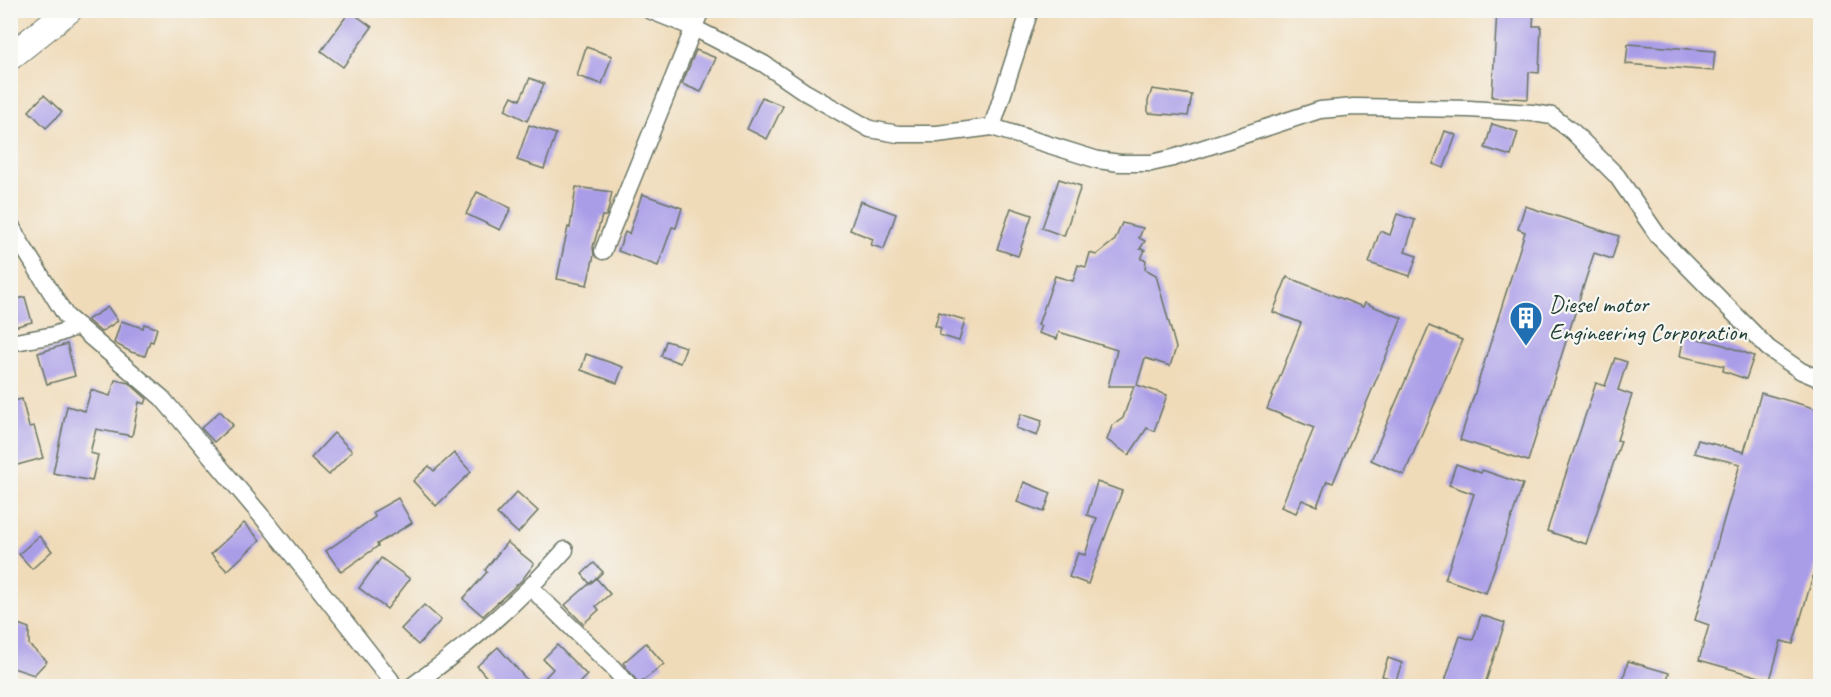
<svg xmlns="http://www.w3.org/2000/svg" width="1831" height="697" viewBox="0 0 1831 697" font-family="Caveat,sans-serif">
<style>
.building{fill:#aa9de8}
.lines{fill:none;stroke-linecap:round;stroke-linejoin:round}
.street-casing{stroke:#687463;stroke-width:19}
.primary-casing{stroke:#687463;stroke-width:28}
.street{stroke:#fff;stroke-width:16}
.primary{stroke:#fff;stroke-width:26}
.labels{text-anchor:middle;stroke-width:4.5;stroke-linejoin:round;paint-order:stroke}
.poi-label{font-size:24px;fill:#1f3d34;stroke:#f6f6f2;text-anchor:start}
</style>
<rect width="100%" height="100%" fill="#f6f6f2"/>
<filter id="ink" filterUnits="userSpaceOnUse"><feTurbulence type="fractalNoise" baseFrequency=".0167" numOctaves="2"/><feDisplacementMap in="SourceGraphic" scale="12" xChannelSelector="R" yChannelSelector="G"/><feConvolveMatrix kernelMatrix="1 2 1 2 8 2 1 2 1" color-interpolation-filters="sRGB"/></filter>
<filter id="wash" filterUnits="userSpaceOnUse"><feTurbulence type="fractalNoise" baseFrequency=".008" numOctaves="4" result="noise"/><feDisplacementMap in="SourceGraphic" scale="24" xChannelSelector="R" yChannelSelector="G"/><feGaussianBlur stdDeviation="1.35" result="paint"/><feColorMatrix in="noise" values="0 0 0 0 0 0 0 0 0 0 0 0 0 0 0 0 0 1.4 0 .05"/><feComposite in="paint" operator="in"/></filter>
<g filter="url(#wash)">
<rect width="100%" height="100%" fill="#f0dbb9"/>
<g id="blocks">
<g class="building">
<polygon points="1497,10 1534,10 1533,26 1541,26 1539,73 1529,72 1528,99 1492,97"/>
<polygon points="350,11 372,27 343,67 321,51"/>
<polygon points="1628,44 1715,51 1713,71 1626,64"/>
<polygon points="586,47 612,56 602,84 577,76"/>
<polygon points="696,50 716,58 701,92 682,84"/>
<polygon points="530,78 544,84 527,121 505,110 512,96 520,100"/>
<polygon points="1152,89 1192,95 1188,116 1148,113 1148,101"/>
<polygon points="44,95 62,112 46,128 29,111"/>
<polygon points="762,97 783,106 767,139 747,129"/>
<polygon points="1492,124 1518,132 1511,156 1485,148"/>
<polygon points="529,125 556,134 544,169 517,160"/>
<polygon points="1445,131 1456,135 1444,168 1433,164"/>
<polygon points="1059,179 1081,186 1064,236 1042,228"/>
<polygon points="576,187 612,192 609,207 606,216 602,216 593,247 594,255 587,285 557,279 568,227 570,228"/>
<polygon points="477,192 511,208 500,230 466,214"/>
<polygon points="642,194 682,208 676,228 672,227 658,266 618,251 625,232 629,234"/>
<polygon points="860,201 896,214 884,249 871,245 873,239 850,230"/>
<polygon points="1525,206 1619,236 1612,259 1594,253 1528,461 1460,440 1525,232 1518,229"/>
<polygon points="1011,208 1032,215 1018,256 997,249"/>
<polygon points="1397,214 1415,220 1405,252 1417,256 1410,276 1369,263 1380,231 1390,235"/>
<polygon points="1122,223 1143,228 1139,238 1145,241 1140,249 1145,250 1141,259 1146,260 1145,269 1156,275 1176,348 1170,366 1145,358 1137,385 1167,395 1154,431 1147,428 1129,455 1107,440 1112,426 1123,418 1134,386 1108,386 1117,350 1059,332 1057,339 1038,333 1041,326 1038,325 1055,276 1073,281 1078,265 1086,267 1090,253 1096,255 1115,240"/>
<polygon points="1287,277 1363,307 1365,303 1402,318 1333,483 1327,481 1317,506 1302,500 1296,513 1281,507 1314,428 1267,409 1301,323 1273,312"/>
<polygon points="25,297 32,322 10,328 10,301"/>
<polygon points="108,307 118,321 101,332 87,320"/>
<polygon points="939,312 965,320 959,341 939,335 941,328 935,326"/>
<polygon points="121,321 143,328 144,324 157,328 153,342 150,341 145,356 131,352 114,343"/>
<polygon points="1429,326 1462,340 1404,475 1371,460"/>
<polygon points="1684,336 1721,344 1754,356 1746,379 1723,371 1724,366 1680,356"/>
<polygon points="666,341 686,347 680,363 661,356"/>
<polygon points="67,344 75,376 47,384 38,353"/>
<polygon points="586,354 623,367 617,383 581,370"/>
<polygon points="1615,358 1627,362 1618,390 1632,395 1617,440 1621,441 1586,544 1547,531 1596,383 1605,386"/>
<polygon points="115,380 129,383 147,399 145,404 139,402 132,436 96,429 90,453 98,455 92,481 53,473 67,406 85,411 91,390 110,396"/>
<polygon points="1761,393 1821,410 1821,549 1793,644 1781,641 1770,680 1699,660 1709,625 1695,620 1740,464 1694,453 1698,440 1744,452"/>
<polygon points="22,399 29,427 34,426 43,458 10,467 10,402"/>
<polygon points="220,411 233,425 214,442 201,428"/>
<polygon points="1021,414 1042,421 1037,436 1016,428"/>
<polygon points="334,433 352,451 329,475 311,458"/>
<polygon points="454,453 471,472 436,506 413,481 429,466 434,471"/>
<polygon points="1456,464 1481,473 1482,470 1523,484 1486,593 1445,579 1474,494 1449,485"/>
<polygon points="1024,482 1051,493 1044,512 1017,502"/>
<polygon points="1097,482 1122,491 1088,584 1069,577 1078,553 1085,555 1097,518 1087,515"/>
<polygon points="517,492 538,511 518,533 497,514"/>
<polygon points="398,498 412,523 377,544 378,546 341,572 326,551 375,517 373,512"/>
<polygon points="244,523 260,540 227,571 211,554"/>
<polygon points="39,536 52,551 32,569 19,554"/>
<polygon points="507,542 534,564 522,580 483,616 463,599 487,572 485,570"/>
<polygon points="381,558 410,579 387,609 359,588"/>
<polygon points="594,563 603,572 590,584 582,574"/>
<polygon points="596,578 610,594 596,606 599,610 583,624 565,605"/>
<polygon points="424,605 441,620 418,645 401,629"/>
<polygon points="1481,615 1505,623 1484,687 1443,687 1460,636 1473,640"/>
<polygon points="10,621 29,628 29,645 47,661 34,675 10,667"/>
<polygon points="646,643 664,664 639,684 623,663"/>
<polygon points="557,645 587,675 575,687 536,687 553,669 543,659"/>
<polygon points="498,647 533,687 495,687 477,666"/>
<polygon points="1388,658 1402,663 1396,680 1382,676"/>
<polygon points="1628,661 1669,673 1665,687 1621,687"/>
</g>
</g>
</g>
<g filter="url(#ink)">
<use href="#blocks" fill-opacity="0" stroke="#687463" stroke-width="1.5"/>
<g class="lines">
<g class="street-casing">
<g id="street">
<polyline points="649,10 694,28 764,64 805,92 870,129 898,134 937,134 992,127 1098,160 1120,163 1151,163 1173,158 1320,110 1354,107 1469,109 1533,113 1552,116 1573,132 1617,176 1659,237 1768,348 1801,371 1820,379"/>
<polyline points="992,127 1030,10"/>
<polyline points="10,223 17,237 66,316 162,398 269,525 390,679 394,686"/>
<polyline points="603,251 701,10"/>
<polyline points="10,343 54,335 78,326"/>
<polyline points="531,588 612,667 629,686"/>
<path d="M412,686C469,645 518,603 565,550"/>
</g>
</g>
<g class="primary-casing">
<polyline id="primary" points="10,57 69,10"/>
</g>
<use href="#street" class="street"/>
<use href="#primary" class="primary"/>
</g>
</g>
<defs>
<g id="building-pin" transform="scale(1.725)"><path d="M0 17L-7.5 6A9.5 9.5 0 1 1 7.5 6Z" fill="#1f6fb2" stroke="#f6f6f2"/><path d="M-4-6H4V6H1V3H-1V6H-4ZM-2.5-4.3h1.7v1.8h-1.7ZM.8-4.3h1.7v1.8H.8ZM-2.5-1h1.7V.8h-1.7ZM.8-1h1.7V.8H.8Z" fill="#fff"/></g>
</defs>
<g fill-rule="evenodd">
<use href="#building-pin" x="1526" y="318"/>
</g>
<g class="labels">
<g class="poi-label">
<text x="1549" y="312">Diesel motor<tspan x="1549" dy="28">Engineering Corporation</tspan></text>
</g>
</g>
<rect width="1831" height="697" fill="none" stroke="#f6f6f2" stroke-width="36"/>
</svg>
